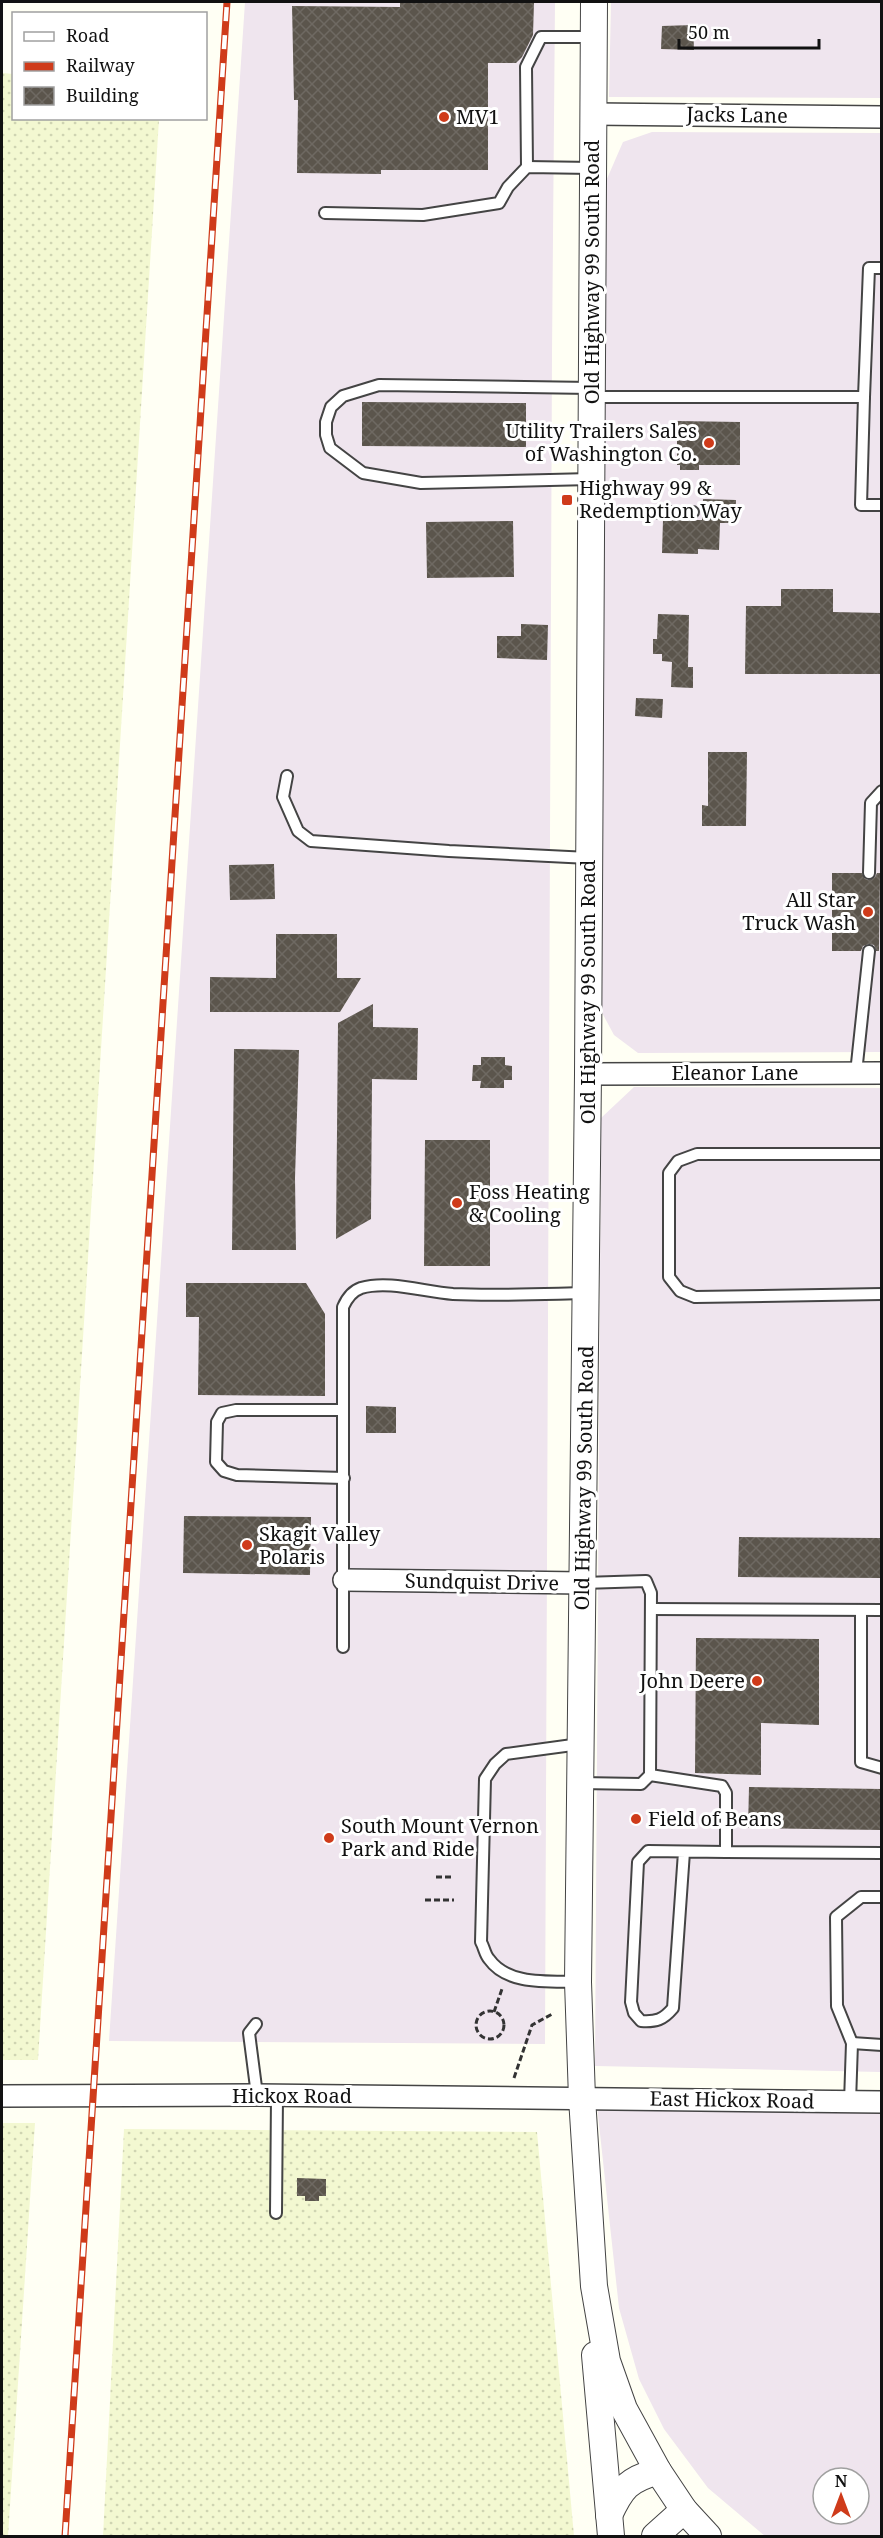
<svg xmlns="http://www.w3.org/2000/svg" width="883" height="2538" viewBox="0 0 883 2538" font-family="'Noto Serif',serif">
<style>
.industrial{fill:#efe5ee;fill-rule:evenodd}
.farmland{fill:url(#farmland-dots)}
.building{fill:url(#building-cross-hatch)}
.lines{fill:none;stroke-linecap:round;stroke-linejoin:round}
.service-casing{stroke:#444;stroke-width:14}
.minor-casing{stroke:#444;stroke-width:24}
.tertiary-casing{stroke:#444;stroke-width:28}
.path{stroke:#333;stroke-width:3;stroke-dasharray:6 3;stroke-linecap:butt}
.service{stroke:#fff;stroke-width:10}
.minor{stroke:#fff;stroke-width:21}
.tertiary{stroke:#fff;stroke-width:26}
.rail-casing{stroke:#cf3b1a;stroke-width:7}
.rail{stroke:#fff;stroke-width:4.5;stroke-dasharray:14;stroke-linecap:butt}
.poi-dot{fill:#cf3b1a;stroke:#fff;stroke-width:2}
.labels{text-anchor:middle;stroke-width:6;stroke-linejoin:round;paint-order:stroke}
.street-label{font-size:20px;fill:#111;stroke:#fff}
.poi-label{font-size:20px;fill:#111;stroke:#fff;text-anchor:start}
</style>
<defs>
<pattern id="farmland-dots" width="8" height="8" patternUnits="userSpaceOnUse" patternTransform="scale(1.5)"><rect width="8" height="8" fill="#f3f8d1"/><path d="M2 2h.1M6 6h.1" fill="none" stroke="#cfd4b2" stroke-width="1.8" stroke-linecap="round"/></pattern>
<pattern id="building-cross-hatch" width="8" height="8" patternUnits="userSpaceOnUse" patternTransform="scale(1.5)"><rect width="8" height="8" fill="#5b554c"/><path d="M0 0l8 8M0 8l8-8" fill="none" stroke="#6e6962"/></pattern>
</defs>
<rect width="100%" height="100%" fill="#fffff4"/>
<g class="industrial">
<polygon points="245,2 555,2 552,353 545,2044 109,2041"/>
<polygon points="611,2 881,2 881,98 609,97"/>
<polygon points="652,132 881,133 881,1052 638,1053 614,1035 600,1009 606,181 623,142"/>
<polygon points="634,1087 881,1088 881,2072 595,2066 601,1118"/>
<path d="M597,2106L881,2113V2536H765L708,2488L664,2429L639,2379L619,2308ZM823,2478H859V2514H823Z"/>
</g>
<g class="farmland">
<polygon points="2,41 3,73 13,74 14,118 159,119 38,2060 2,2060"/>
<polygon points="2,2123 35,2123 8,2536 2,2536"/>
<polygon points="124,2129 537,2132 574,2536 103,2536"/>
</g>
<g class="building">
<polygon points="400,2 534,2 533,35 522,57 516,63 488,63 488,170 381,170 381,174 297,173 298,100 294,100 292,6 400,7"/>
<polygon points="693,25 694,50 661,49 662,26"/>
<polygon points="362,402 526,403 526,447 362,446"/>
<polygon points="677,421 740,422 740,465 699,465 699,470 680,470 680,465 677,465"/>
<polygon points="703,499 736,500 735,523 720,523 719,550 698,549 698,554 662,553 663,520 702,520"/>
<polygon points="513,521 514,577 427,578 426,522"/>
<polygon points="781,589 833,589 833,612 882,613 882,674 745,674 746,606 781,606"/>
<polygon points="658,614 689,615 688,667 693,667 693,688 671,687 672,662 662,661 662,654 653,654 653,639 657,639"/>
<polygon points="521,624 548,625 547,660 497,658 497,636 521,636"/>
<polygon points="636,698 663,699 662,718 635,716"/>
<polygon points="708,752 747,752 746,826 702,826 702,805 708,806"/>
<polygon points="274,864 275,899 230,900 229,865"/>
<polygon points="832,873 862,873 865,879 869,880 875,877 877,873 880,873 879,951 876,951 874,945 869,944 863,946 861,951 832,951"/>
<polygon points="276,934 337,934 337,978 361,978 340,1012 210,1012 210,977 276,978"/>
<polygon points="373,1004 373,1027 418,1028 417,1080 372,1079 371,1219 336,1239 338,1023"/>
<polygon points="234,1049 299,1050 295,1178 296,1250 232,1250"/>
<polygon points="481,1057 505,1057 505,1065 512,1066 512,1080 504,1080 504,1088 480,1088 481,1081 472,1081 473,1065 481,1065"/>
<polygon points="425,1140 490,1140 490,1266 424,1266"/>
<polygon points="186,1283 306,1283 325,1314 325,1396 198,1395 199,1317 186,1317"/>
<polygon points="366,1406 396,1407 396,1433 366,1433"/>
<polygon points="184,1516 311,1517 310,1575 183,1573"/>
<polygon points="739,1537 882,1538 882,1578 738,1577"/>
<polygon points="696,1638 819,1639 819,1725 761,1723 761,1775 695,1773"/>
<polygon points="749,1787 882,1789 882,1830 748,1828"/>
<polygon points="297,2178 326,2179 326,2196 319,2196 319,2201 305,2201 305,2196 297,2196"/>
</g>
<g class="lines">
<g class="service-casing">
<g id="service">
<polyline points="527,167 526,67 541,37 593,37"/>
<polyline points="325,213 423,215 499,203 508,187 527,167 592,168"/>
<polyline points="592,397 864,397 869,268 882,268"/>
<polyline points="864,397 861,505 882,505"/>
<polyline points="591,479 421,483 363,473 330,448 326,435 326,422 331,407 343,396 379,385 591,388"/>
<polyline points="591,513 693,512"/>
<polyline points="287,776 283,797 298,831 311,841 449,851 589,858"/>
<polyline points="869,873 871,803 882,791"/>
<polyline points="856,1073 869,951"/>
<polyline points="882,1154 697,1154 678,1161 669,1173 669,1277 680,1291 695,1297 882,1294"/>
<polyline points="343,1410 236,1410 222,1413 217,1422 216,1462 224,1471 237,1475 344,1478"/>
<polyline points="651,1609 882,1610"/>
<polyline points="861,1610 861,1762 882,1768"/>
<path d="M343,1647V1307C347,1298 352,1291 361,1288C389,1280 424,1292 453,1294C497,1296 541,1294 586,1293"/>
<polyline points="650,1775 722,1786 726,1793 726,1852 881,1853"/>
<polyline points="580,1783 641,1784 650,1775 651,1593 646,1581 583,1583"/>
<path d="M684,1852L673,2008C663,2020 656,2022 641,2021L634,2013L631,2002L638,1862L648,1851L726,1852"/>
<path d="M578,1982C550,1981 508,1986 489,1959C485,1955 484,1947 481,1942L485,1779L495,1764L506,1754L580,1744"/>
<polyline points="256,2024 249,2033 257,2095"/>
<polyline points="852,2043 882,2045"/>
<polyline points="850,2102 852,2043 837,2006 836,1917 861,1897 882,1897"/>
<polyline points="276,2213 277,2096"/>
</g>
</g>
<g class="minor-casing">
<g id="minor">
<polyline points="593,114 882,117"/>
<polyline points="588,1074 882,1073"/>
<polyline points="344,1580 583,1583"/>
<polyline points="2,2096 257,2095 882,2102"/>
</g>
</g>
<g class="tertiary-casing">
<g id="tertiary">
<polyline points="594,2 588,1074 578,1982 582,2098 594,2286 607,2361 624,2409 658,2471 684,2510 708,2536"/>
<polyline points="595,2355 611,2536"/>
<path d="M609,2515C622,2487 628,2480 658,2471"/>
<polyline points="655,2536 684,2510"/>
</g>
</g>
<g class="path">
<polyline points="436,1829 454,1829"/>
<polyline points="436,1853 454,1853"/>
<polyline points="436,1877 454,1877"/>
<polyline points="425,1900 454,1900"/>
<circle cx="490" cy="2025" r="14"/>
<polyline points="494,2012 502,1989"/>
<polyline points="514,2078 532,2025 554,2013"/>
</g>
<use href="#service" class="service"/>
<use href="#minor" class="minor"/>
<use href="#tertiary" class="tertiary"/>
<g class="rail-casing">
<polyline id="rail" points="65,2536 227,2"/>
</g>
<use href="#rail" class="rail"/>
</g>
<g class="poi-dot">
<circle cx="444" cy="117" r="6"/>
<circle cx="709" cy="443" r="6"/>
<rect x="561" y="494" width="12" height="12" rx="3"/>
<circle cx="868" cy="912" r="6"/>
<circle cx="457" cy="1203" r="6"/>
<circle cx="247" cy="1545" r="6"/>
<circle cx="757" cy="1681" r="6"/>
<circle cx="636" cy="1819" r="6"/>
<circle cx="329" cy="1838" r="6"/>
</g>
<g class="labels">
<g class="street-label">
<text transform="translate(737 115) rotate(1)" y="7">Jacks Lane</text>
<text transform="translate(592 272) rotate(-90)" y="7">Old Highway 99 South Road</text>
<text transform="translate(588 992) rotate(-90)" y="7">Old Highway 99 South Road</text>
<text x="735" y="1080">Eleanor Lane</text>
<text transform="translate(584 1478) rotate(-89)" y="7">Old Highway 99 South Road</text>
<text transform="translate(482 1582) rotate(1)" y="7">Sundquist Drive</text>
<text x="292" y="2103">Hickox Road</text>
<text transform="translate(732 2100) rotate(1)" y="7">East Hickox Road</text>
</g>
<g class="poi-label">
<text x="456" y="124">MV1</text>
<text x="697" y="438" text-anchor="end">Utility Trailers Sales<tspan x="697" dy="23">of Washington Co.</tspan></text>
<text x="579" y="495">Highway 99 &amp;<tspan x="579" dy="23">Redemption Way</tspan></text>
<text x="856" y="907" text-anchor="end">All Star<tspan x="856" dy="23">Truck Wash</tspan></text>
<text x="469" y="1199">Foss Heating<tspan x="469" dy="23">&amp; Cooling</tspan></text>
<text x="259" y="1541">Skagit Valley<tspan x="259" dy="23">Polaris</tspan></text>
<text x="745" y="1688" text-anchor="end">John Deere</text>
<text x="648" y="1826">Field of Beans</text>
<text x="341" y="1833">South Mount Vernon<tspan x="341" dy="23">Park and Ride</tspan></text>
</g>
</g>
<rect width="883" height="2538" fill="none" stroke="#111111" stroke-width="6"/>
<rect x="12" y="12" width="195" height="108" fill="#ffffff" stroke="#a0a0a0" stroke-width="1.5"/>
<rect x="24" y="32" width="30" height="9" fill="#ffffff" stroke="#a0a0a0" stroke-width="1.5"/>
<text x="66" y="42" font-size="18" fill="#111111">Road</text>
<rect x="24" y="62" width="30" height="9" fill="#cf3b1a" stroke="#a0a0a0" stroke-width="1.5"/>
<text x="66" y="72" font-size="18" fill="#111111">Railway</text>
<rect x="24" y="87" width="30" height="18" fill="url(#building-cross-hatch)" stroke="#a0a0a0" stroke-width="1.5"/>
<text x="66" y="102" font-size="18" fill="#111111">Building</text>
<g transform="translate(841 2496)"><circle r="28" fill="#ffffff" stroke="#a0a0a0" stroke-width="1.5"/>
<path d="M0-4.5L10 22L0 15L-10 22Z" fill="#cf3b1a"/>
<text y="-9" font-size="16" font-weight="bold" text-anchor="middle" fill="#111111">N</text>
</g>
<path d="M679 39v9h140v-9" fill="none" stroke="#111111" stroke-width="3"/>
<text x="688" y="39" font-size="18" fill="#111111" stroke="#ffffff" stroke-width="4.5" paint-order="stroke">50 m</text>
</svg>
